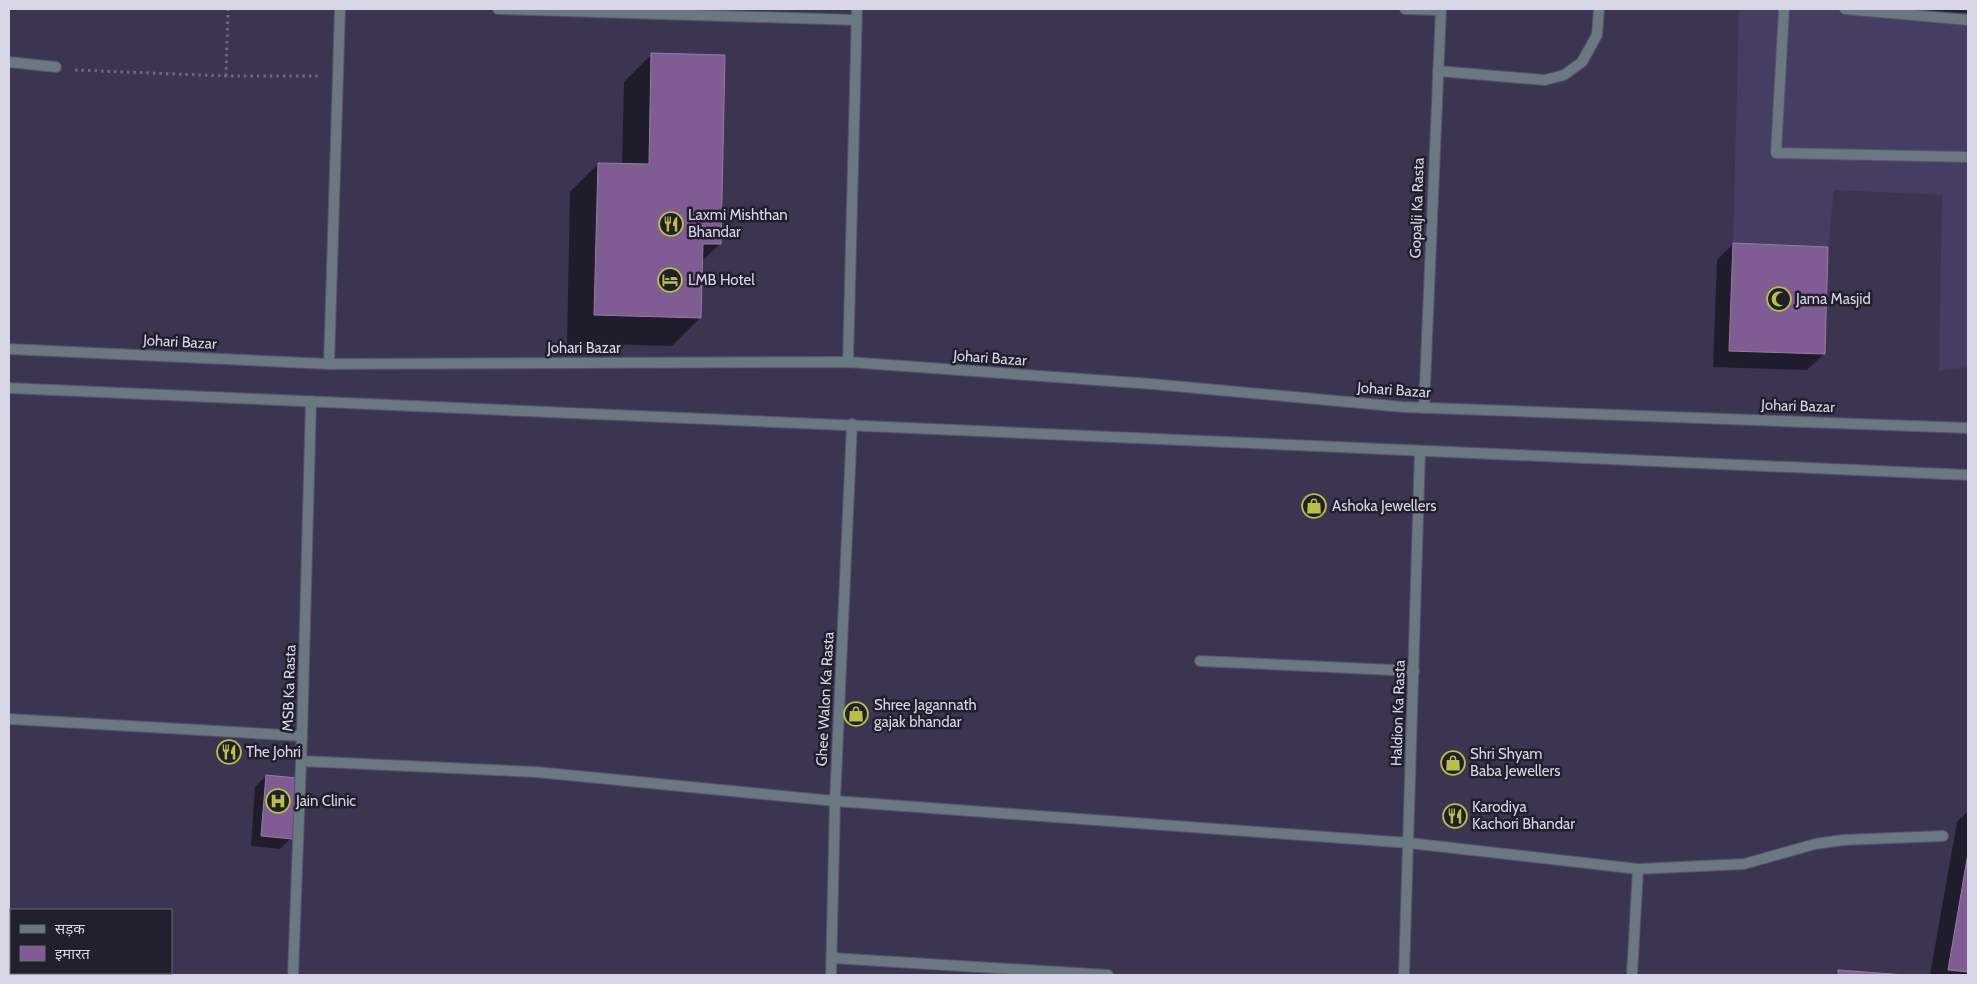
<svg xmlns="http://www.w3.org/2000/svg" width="1977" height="984" viewBox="0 0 1977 984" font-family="Cabin,'Noto Sans Devanagari',sans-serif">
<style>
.built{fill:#463e62}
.shadow{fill:#0007}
.building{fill:#815c94;stroke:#927f9d}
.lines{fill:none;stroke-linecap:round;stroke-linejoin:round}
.service-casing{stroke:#57526d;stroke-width:12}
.minor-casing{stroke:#57526d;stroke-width:12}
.tertiary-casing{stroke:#57526d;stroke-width:12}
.path{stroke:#6e6982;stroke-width:3;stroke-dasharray:2.5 4;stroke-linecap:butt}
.service{stroke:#697881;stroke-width:10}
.minor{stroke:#697881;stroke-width:10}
.tertiary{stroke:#697881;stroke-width:10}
.labels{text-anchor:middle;stroke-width:5;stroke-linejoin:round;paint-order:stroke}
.street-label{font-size:15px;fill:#d8d5e7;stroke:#221f2d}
.poi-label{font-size:15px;fill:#d8d5e7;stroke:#221f2d;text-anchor:start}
</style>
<rect width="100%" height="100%" fill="#3b3552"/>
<polygon class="built" points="1739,9 1968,9 1968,367 1939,371 1942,195 1834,190 1828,247 1733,243"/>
<g class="shadow">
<polygon points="1923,9 1968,9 1968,13 1923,12"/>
<polygon points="652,54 720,244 701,262 700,318 672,346 567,343 570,192 598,164 622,165 624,82"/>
<polygon points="1733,244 1824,354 1807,370 1713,367 1717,260"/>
<polygon points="266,776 291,838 280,849 251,846 255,787"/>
<polygon points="1968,811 1968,975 1930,975 1957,822"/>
<polygon points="1839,971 1890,975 1835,975"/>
</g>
<g class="building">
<polygon points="651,53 725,55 721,244 703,244 701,318 594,315 598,163 649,164"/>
<polygon points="1733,243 1828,247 1825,354 1729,351"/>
<polygon points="266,775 297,778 293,839 261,836"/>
<polygon points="1968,853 1968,972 1948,970"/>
<polygon points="1838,970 1906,975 1838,975"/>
</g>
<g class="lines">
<g class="service-casing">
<g id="service">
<polyline points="1784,9 1776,153 1968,157"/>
<polyline points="1845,9 1968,20"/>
</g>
</g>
<g class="minor-casing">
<g id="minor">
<polyline points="498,9 856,20"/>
<polyline points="1405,9 1441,10"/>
<polyline points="9,62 56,67"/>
<polyline points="1438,71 1545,80 1564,75 1582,62 1597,35 1599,9"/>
<polyline points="848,362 857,9"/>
<polyline points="329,364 340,9"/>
<polyline points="1424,408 1441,9"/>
<polyline points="1200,661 1414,671"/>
<polyline points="9,719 302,736"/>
<polyline points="301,761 536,772 835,801 1409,843 1638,869 1744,864 1815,844 1843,840 1943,836"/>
<polyline points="832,958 1108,975"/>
<polyline points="9,967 11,968"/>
<polyline points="62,973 87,975"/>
<polyline points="293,975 302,736 311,401"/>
<polyline points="831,975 835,801 852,424"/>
<polyline points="1404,975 1420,451"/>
<polyline points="1632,975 1638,869"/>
</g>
</g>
<g class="tertiary-casing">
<g id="tertiary">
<polyline points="9,349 329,364 848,362 1152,384 1403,407 1968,428"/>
<polyline points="9,388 1968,475"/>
</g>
</g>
<g class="path">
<polyline points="75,70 226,76 318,76"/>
<polyline points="226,76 228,9"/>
</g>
<use href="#service" class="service"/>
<use href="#minor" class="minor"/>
<use href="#tertiary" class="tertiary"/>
</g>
<defs>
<g id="restaurant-ring" transform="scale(1.25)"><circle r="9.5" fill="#221f2d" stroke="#b7c147" stroke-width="1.5"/><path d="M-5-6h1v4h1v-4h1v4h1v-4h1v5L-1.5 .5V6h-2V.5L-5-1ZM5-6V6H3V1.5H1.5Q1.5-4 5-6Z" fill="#b7c147"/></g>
<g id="hotel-ring" transform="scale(1.25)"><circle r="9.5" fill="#221f2d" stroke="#b7c147" stroke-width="1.5"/><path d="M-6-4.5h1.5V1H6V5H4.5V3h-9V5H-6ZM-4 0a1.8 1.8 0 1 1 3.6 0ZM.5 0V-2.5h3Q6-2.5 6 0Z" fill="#b7c147"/></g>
<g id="mosque-ring" transform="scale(1.25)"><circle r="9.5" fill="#221f2d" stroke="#b7c147" stroke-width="1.5"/><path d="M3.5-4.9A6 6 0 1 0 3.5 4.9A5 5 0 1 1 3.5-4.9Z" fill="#b7c147"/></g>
<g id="shop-ring" transform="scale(1.25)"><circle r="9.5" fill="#221f2d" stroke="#b7c147" stroke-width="1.5"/><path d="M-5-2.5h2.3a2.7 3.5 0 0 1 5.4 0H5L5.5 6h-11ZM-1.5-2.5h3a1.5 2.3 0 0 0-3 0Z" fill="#b7c147"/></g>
<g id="hospital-ring" transform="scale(1.25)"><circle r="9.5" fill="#221f2d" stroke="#b7c147" stroke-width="1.5"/><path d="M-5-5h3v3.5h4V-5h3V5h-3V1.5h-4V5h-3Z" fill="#b7c147"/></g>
</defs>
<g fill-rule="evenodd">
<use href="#restaurant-ring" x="671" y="224"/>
<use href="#hotel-ring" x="670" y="280"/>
<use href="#mosque-ring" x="1779" y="299"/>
<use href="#shop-ring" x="1314" y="506"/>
<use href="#shop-ring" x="856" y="714"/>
<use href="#restaurant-ring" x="229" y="752"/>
<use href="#shop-ring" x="1453" y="763"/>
<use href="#hospital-ring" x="278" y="801"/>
<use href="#restaurant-ring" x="1455" y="816"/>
</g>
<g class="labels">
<g class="street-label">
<text transform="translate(1417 208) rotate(-88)" y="5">Gopalji Ka Rasta</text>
<text transform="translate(180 342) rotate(3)" y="5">Johari Bazar</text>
<text x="584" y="353">Johari Bazar</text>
<text transform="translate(990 358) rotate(4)" y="5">Johari Bazar</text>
<text transform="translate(1394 390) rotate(4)" y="5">Johari Bazar</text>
<text transform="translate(1798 406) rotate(2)" y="5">Johari Bazar</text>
<text transform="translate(289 688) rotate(-88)" y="5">MSB Ka Rasta</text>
<text transform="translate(825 699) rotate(-87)" y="5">Ghee Walon Ka Rasta</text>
<text transform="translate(1398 713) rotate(-88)" y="5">Haldion Ka Rasta</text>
</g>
<g class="poi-label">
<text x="688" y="220">Laxmi Mishthan<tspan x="688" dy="17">Bhandar</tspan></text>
<text x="688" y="285">LMB Hotel</text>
<text x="1796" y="304">Jama Masjid</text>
<text x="1332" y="511">Ashoka Jewellers</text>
<text x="874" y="710">Shree Jagannath<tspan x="874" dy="17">gajak bhandar</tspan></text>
<text x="246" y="757">The Johri</text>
<text x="1470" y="759">Shri Shyam<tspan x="1470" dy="17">Baba Jewellers</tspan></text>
<text x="296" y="806">Jain Clinic</text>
<text x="1472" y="812">Karodiya<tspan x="1472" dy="17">Kachori Bhandar</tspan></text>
</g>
</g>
<rect width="1977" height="984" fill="none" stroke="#d8d5e7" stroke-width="20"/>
<rect x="10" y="909" width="162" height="65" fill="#221f2d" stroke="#6b6877"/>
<rect x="20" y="925" width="25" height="8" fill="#697881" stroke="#6b6877"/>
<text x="55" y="934" font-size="15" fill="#d8d5e7">सड़क</text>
<rect x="20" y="946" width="25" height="15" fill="#815c94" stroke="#6b6877"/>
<text x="55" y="959" font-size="15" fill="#d8d5e7">इमारत</text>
</svg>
